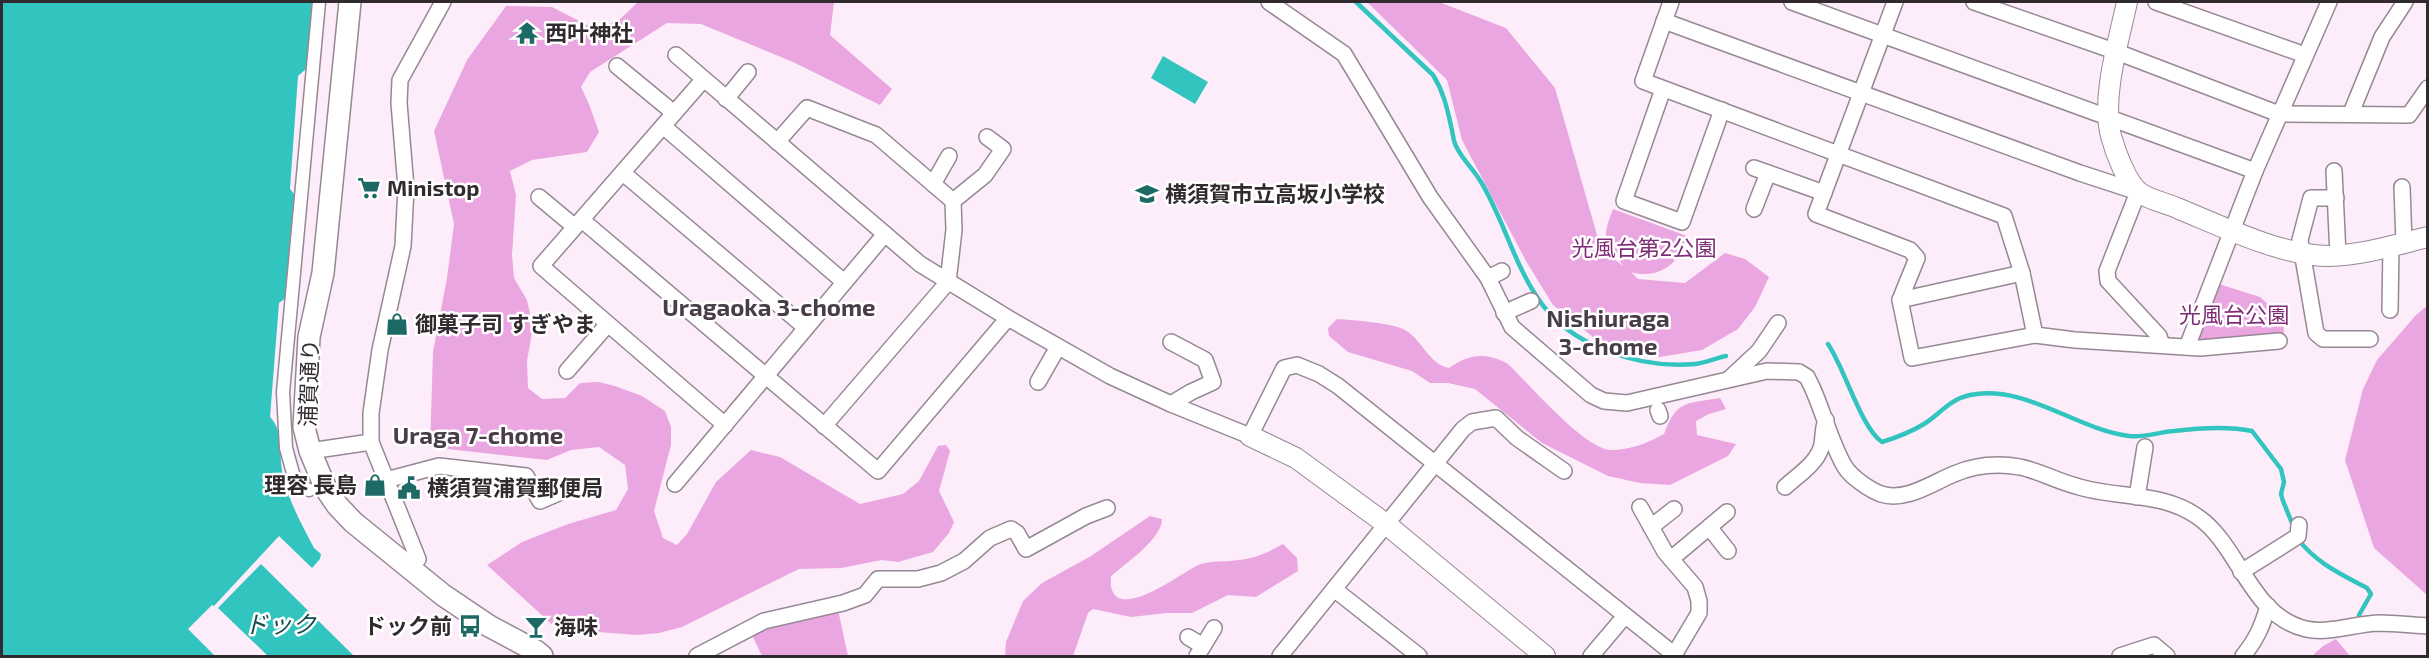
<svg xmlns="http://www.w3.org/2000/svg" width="2429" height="658" viewBox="0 0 2429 658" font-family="'Exo 2','Noto Sans JP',sans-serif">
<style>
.green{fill:#eaa6e0}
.water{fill:#32c4bf}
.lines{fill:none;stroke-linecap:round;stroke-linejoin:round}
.stream{stroke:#32c4bf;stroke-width:4.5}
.pedestrian-casing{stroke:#968894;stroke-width:15}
.minor-casing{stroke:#968894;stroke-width:18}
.tertiary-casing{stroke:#968894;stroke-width:22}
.secondary-casing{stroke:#968894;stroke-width:24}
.pedestrian{stroke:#fff;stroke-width:12}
.minor{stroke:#fff;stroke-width:15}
.tertiary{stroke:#fff;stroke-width:20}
.secondary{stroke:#fff;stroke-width:21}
.labels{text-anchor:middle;stroke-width:5;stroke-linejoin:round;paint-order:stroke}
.poi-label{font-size:22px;font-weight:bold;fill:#312b30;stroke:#fff;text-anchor:start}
.park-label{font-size:22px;fill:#7f2b76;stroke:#fff}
.street-label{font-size:22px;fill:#312b30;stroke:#fff}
.neighbourhood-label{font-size:24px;font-weight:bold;fill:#493d47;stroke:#fff}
.water-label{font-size:24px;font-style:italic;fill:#124e4c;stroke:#fff}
</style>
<rect width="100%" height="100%" fill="#fdedfa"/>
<g class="green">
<polygon points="638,2 834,2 830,35 892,89 880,105 793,62 701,24 667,23 590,72 581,87 589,104 599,132 587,152 532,160 510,171 516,195 512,255 514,278 527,300 533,327 527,361 528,388 542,399 565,398 580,383 599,382 615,386 642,396 665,411 671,427 671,445 654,511 663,538 677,545 687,534 716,482 751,450 780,457 860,504 903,494 919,481 938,446 946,445 950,451 939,491 954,522 949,533 933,552 898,562 882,560 841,568 799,569 682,627 659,633 637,635 557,629 487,565 522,542 568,524 616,510 628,489 625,465 599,447 571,450 547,460 430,447 433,352 447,278 454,224 434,131 467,60 506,6 552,7 591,27 617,22"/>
<path d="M1367,2H1439L1506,28L1555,88L1601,249L1623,266C1606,237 1600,243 1613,209L1687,236C1684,243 1681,253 1676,259C1665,273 1647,277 1631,272L1638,279L1685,283L1725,253L1745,259L1769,277L1755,307L1738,329L1702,350L1660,357L1625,349L1593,337L1553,305L1526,261L1462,140L1447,80Z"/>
<polygon points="2219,284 2260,297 2283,317 2284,335 2204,344 2198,336"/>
<polygon points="2427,306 2427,595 2374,548 2345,460 2363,389 2377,360 2416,315"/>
<path d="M1337,319C1352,320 1391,323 1403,329C1422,338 1428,364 1449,368C1469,354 1486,352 1508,364C1528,383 1585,450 1611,450C1630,450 1648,443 1664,434C1677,399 1687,404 1720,398L1726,409L1709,414L1696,421L1697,435L1736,444L1728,456L1670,485L1640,483L1608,476L1542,443L1475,389L1448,383H1430L1412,371L1348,352L1329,336L1328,328Z"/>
<path d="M1150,516L1162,519C1162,539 1126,563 1111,576C1111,580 1110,586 1112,590C1122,619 1183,572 1198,565C1210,560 1227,562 1239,560C1256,558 1269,552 1283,544L1297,558L1298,571L1256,597L1228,595L1192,613H1167L1131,617L1093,609L1088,613L1073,656H1005L1006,642L1023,601L1042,583L1091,556Z"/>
<polygon points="833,610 839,614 848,656 762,656 751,633 760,628"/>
<polygon points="2336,639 2350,656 2312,656 2323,646"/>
</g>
<g class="water">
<path d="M2,2H312L306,69L298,76L290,189L296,196L287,297L279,303L270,417C285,433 278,455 283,475C288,500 302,525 314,548L321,554L320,559L312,568L279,536L214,606L212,605L188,629L215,656H2Z"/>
<polygon points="1163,56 1208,82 1195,104 1151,78"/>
<polygon points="261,564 354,656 268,656 218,608"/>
</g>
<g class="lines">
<g class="stream">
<path d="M1356,2L1433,75C1443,91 1447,107 1451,126C1453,133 1453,142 1457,148C1463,160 1474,170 1481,182C1503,218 1513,261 1537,297C1568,346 1639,369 1695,364C1705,363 1716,358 1726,356"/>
<path d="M1828,344C1845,369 1861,428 1882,442C1898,437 1911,432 1924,424C1941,413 1950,399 1970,395C2026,384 2075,429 2129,436C2144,438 2159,432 2174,431C2199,428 2228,426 2252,431L2281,469L2284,482L2281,494L2283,501L2294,528"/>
<path d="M2298,539C2316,563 2341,574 2367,588L2371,594L2359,615"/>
</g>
<g class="pedestrian-casing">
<polyline id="pedestrian" points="309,490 296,484 286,448 283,392 319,2"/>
</g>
<g class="minor-casing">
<g id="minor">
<path d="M1269,2L1344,54L1430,197L1488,278L1512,327L1591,395L1604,401L1627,403L1767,371L1799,372L1807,377L1812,387C1823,411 1832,446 1845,467C1851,477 1870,490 1881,494C1906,502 1932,483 1954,474C1975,465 1997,463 2020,467C2039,471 2057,481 2076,486C2116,499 2162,491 2198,517C2240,546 2250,616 2306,629C2329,634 2354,624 2378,623C2394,623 2411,625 2428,626"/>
<polyline points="1671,2 1643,81 2004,216 2022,273 2035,335"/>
<polyline points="1792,2 2255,171"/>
<polyline points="1895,2 1816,214 1910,250 1917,258 1900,300 1912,358 2035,335 2075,340 2200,348 2279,341"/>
<polyline points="1974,2 2117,52 2279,114 2409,115 2428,88"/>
<polyline points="2156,2 2305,55"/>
<polyline points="1664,21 2080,173 2138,192 2107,271 2108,281 2159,336 2162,345"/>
<polyline points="676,55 920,264 1008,318 1110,376 1171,404 1250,436 1284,368 1297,365 1319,374 1338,386 1676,656"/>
<polyline points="617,66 674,113"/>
<polyline points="703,80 541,266 725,425"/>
<polyline points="1663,89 1624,201 1682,222 1722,110"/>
<polyline points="726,99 748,72"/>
<polyline points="2351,113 2382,37 2405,2"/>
<polyline points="663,126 844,282"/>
<polyline points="777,142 807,108 876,135 953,201 954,230 948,282 824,426"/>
<polyline points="1754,168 1824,193"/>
<polyline points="2334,171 2338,255"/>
<polyline points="623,173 806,328"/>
<polyline points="933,184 949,156"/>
<polyline points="2402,187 2404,243"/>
<polyline points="539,197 575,227"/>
<polyline points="2336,198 2311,198 2300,240 2316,333 2323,339 2370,339"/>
<polyline points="953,201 985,175 1003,149 987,137"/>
<polyline points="1754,209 1768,173"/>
<polyline points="582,220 878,471 1008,318"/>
<polyline points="1488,278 1502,271"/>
<polyline points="1900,300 2022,273"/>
<polyline points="2390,310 2391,246"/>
<polyline points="1504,313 1531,301"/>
<polyline points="1171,342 1205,360 1213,382 1191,392 1171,404"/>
<polyline points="2187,347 2255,171 2329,2"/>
<polyline points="567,371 608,324"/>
<polyline points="1729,379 1759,351 1778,323"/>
<polyline points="1038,382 1058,347"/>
<polyline points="1658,410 1660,416"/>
<polyline points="310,451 371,442"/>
<polyline points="386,480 439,466 526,476 540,501 570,488"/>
<polyline points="675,484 885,234"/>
<path d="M1785,487C1797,476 1816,464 1821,448C1824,438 1822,430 1826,420"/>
<polyline points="2137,497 2145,447"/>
<polyline points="1640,507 1665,552 1695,587 1699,601 1699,613 1674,655"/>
<polyline points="1651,527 1674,509"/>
<polyline points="1709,527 1728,551"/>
<polyline points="1671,559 1727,512"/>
<polyline points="410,569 418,559 371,442 371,413 380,350 403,246 406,188 399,103 400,80 443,2"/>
<polyline points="2241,572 2298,536 2299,525"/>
<polyline points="1334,589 1419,656"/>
<polyline points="1188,637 1203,646"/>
<polyline points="697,656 764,621 843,603 865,595 878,579 918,579 941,573 964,561 990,538 1011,529 1017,533 1026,549 1086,516 1107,508"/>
<polyline points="1197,656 1214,628"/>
<polyline points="1280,656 1463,429 1472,422 1496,418 1517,438 1564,471"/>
<polyline points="1591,656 1624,617"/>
<polyline points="2120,656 2154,645 2167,656"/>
<path d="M2243,656C2256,640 2262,627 2268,606"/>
</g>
</g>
<g class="tertiary-casing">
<g id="tertiary">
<path d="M2127,2C2119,40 2101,97 2111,136C2115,151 2127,184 2140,193C2150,200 2166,203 2177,208C2221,226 2282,256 2329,256C2363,255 2395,245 2428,237"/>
<polyline points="1250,436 1296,458 1386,524 1545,656"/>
</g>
</g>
<g class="secondary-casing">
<polyline id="secondary" points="350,2 323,273 309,337 304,427 310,451 326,489 337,505 353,522 443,595 489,626 536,651 542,656"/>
</g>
<use href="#pedestrian" class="pedestrian"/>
<use href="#minor" class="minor"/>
<use href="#tertiary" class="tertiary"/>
<use href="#secondary" class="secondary"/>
</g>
<defs>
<g id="temple-bare" transform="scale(1.8)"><path d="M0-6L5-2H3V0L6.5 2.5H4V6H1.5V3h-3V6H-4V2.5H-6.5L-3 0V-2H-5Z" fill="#1c6966" stroke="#fff" stroke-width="2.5" paint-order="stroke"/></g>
<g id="supermarket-bare" transform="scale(1.8)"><path d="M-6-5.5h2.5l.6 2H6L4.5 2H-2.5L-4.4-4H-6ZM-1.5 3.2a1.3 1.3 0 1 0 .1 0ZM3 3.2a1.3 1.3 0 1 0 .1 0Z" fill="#1c6966" stroke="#fff" stroke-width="2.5" paint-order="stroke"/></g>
<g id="school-bare" transform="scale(1.8)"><path d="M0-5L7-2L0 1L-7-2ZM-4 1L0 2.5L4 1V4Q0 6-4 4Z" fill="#1c6966" stroke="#fff" stroke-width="2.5" paint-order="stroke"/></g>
<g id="shop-bare" transform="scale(1.8)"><path d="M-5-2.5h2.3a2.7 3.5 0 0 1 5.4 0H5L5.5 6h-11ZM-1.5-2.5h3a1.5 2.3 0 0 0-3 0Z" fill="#1c6966" stroke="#fff" stroke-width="2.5" paint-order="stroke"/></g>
<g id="civic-bare" transform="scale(1.8)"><path d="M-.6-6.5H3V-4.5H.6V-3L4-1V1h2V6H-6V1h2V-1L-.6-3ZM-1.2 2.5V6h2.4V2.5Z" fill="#1c6966" stroke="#fff" stroke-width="2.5" paint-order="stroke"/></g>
<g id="bus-bare" transform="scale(1.8)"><path d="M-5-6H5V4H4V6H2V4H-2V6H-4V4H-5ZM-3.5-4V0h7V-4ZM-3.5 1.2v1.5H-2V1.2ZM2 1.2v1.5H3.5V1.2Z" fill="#1c6966" stroke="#fff" stroke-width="2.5" paint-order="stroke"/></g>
<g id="bar-bare" transform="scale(1.8)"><path d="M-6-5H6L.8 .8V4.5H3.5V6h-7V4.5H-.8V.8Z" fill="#1c6966" stroke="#fff" stroke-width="2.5" paint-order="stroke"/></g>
</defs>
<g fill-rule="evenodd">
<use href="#temple-bare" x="527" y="33"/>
<use href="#supermarket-bare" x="369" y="188"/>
<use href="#school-bare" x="1147" y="194"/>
<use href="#shop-bare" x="397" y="324"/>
<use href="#shop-bare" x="375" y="485"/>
<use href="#civic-bare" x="409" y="488"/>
<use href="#bus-bare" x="470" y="626"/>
<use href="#bar-bare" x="536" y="627"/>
</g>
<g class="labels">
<g class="poi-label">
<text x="545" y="41">西叶神社</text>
<text x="387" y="196">Ministop</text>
<text x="1165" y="202">横須賀市立高坂小学校</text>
<text x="415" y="332">御菓子司 すぎやま</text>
<text x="357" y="493" text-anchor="end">理容 長島</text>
<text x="427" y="496">横須賀浦賀郵便局</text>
<text x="452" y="634" text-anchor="end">ドック前</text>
<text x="554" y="635">海味</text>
</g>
<g class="park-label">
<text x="1644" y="256">光風台第2公園</text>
<text x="2234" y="323">光風台公園</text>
</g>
<g class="street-label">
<text transform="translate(309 383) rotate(-88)" y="8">浦賀通り</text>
</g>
<g class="neighbourhood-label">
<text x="769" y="316">Uragaoka 3-chome</text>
<text x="1608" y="327">Nishiuraga<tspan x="1608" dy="28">3-chome</tspan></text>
<text x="478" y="444">Uraga 7-chome</text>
</g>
<g class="water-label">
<text x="280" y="633">ドック</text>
</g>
</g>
<rect width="2429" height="658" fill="none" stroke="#312b30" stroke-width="6"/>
</svg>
